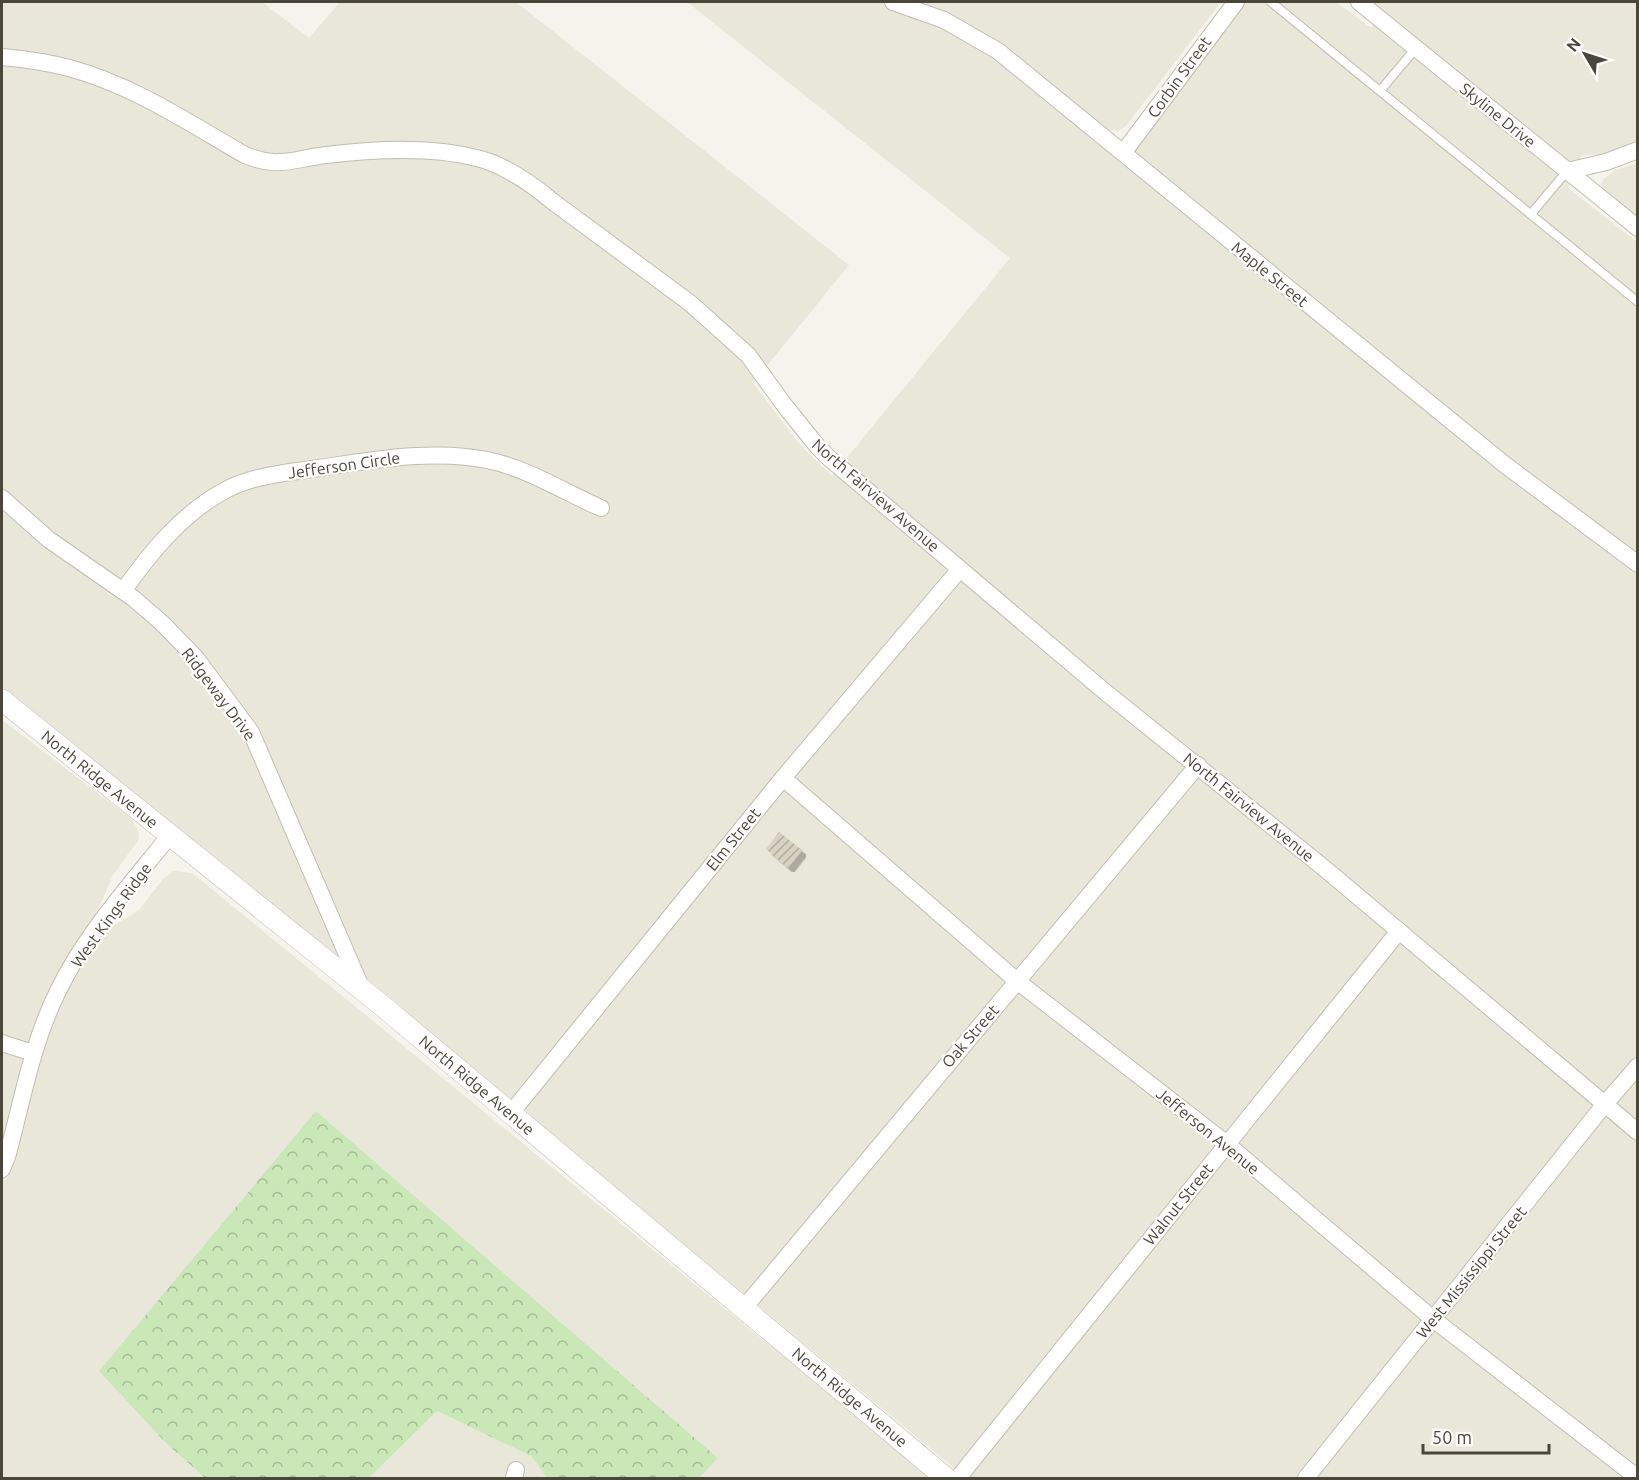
<svg xmlns="http://www.w3.org/2000/svg" width="1639" height="1480" viewBox="0 0 1639 1480" font-family="Ubuntu,sans-serif">
<style>
.residential{fill:#e9e7da}
.forest{fill:url(#forest-crowns)}
.building{fill:url(#building-hatch);filter:url(#shadow)}
.lines{fill:none;stroke-linecap:round;stroke-linejoin:round}
.service-casing{stroke:#c1beaf;stroke-width:10}
.minor-casing{stroke:#c1beaf;stroke-width:18}
.tertiary-casing{stroke:#c1beaf;stroke-width:22}
.service{stroke:#fff;stroke-width:8}
.minor{stroke:#fff;stroke-width:16}
.tertiary{stroke:#fff;stroke-width:21}
.labels{text-anchor:middle;stroke-width:4.5;stroke-linejoin:round;paint-order:stroke}
.street-label{font-size:16px;fill:#4a463a;stroke:#fff}
</style>
<defs>
<pattern id="forest-crowns" width="20" height="18" patternUnits="userSpaceOnUse" patternTransform="scale(1.5)"><rect width="20" height="18" fill="#c9e7b7"/><path d="M2 6a3 3 0 1 1 6 0M12 15a3 3 0 1 1 6 0" fill="none" stroke="#a5bd96"/></pattern>
<pattern id="building-hatch" width="6" height="6" patternUnits="userSpaceOnUse" patternTransform="scale(1.5)"><rect width="6" height="6" fill="#d7d2c2"/><path d="M-1 1l2-2M0 6l6-6M5 7l2-2" fill="none" stroke="#b0ac9f"/></pattern>
<filter id="shadow"><feDropShadow dx="5.5" dy="5.5" stdDeviation="0" flood-color="#0004"/></filter>
</defs>
<rect width="100%" height="100%" fill="#f5f4ec"/>
<g class="residential">
<polygon points="2,2 262,2 309,38 340,2 516,2 849,265 753,383 801,446 832,476 1010,258 687,2 1221,2 1126,126 1118,131 1111,130 1100,145 1122,164 1245,2 1336,2 1371,28 1383,14 1367,2 1637,2 1637,142 1599,155 1582,155 1568,188 1637,242 1637,1478 966,1478 413,1020 402,1007 2,688"/>
<polygon points="1637,163 1637,219 1605,193 1601,184 1604,179 1614,171"/>
<polygon points="2,720 132,819 138,830 139,839 113,875 95,917 108,929 139,910 163,879 174,871 192,873 932,1478 699,1478 718,1458 316,1111 165,1442 205,1478 2,1478"/>
<polygon points="437,1411 531,1456 547,1478 369,1478"/>
</g>
<polygon class="forest" points="316,1111 718,1458 699,1478 547,1478 531,1456 437,1411 369,1478 205,1478 165,1442 99,1371"/>
<polygon class="building" points="779,832 802,850 788,868 766,849"/>
<g class="lines">
<g class="service-casing">
<g id="service">
<polyline points="1271,2 1638,302"/>
<polyline points="1380,91 1416,48"/>
<polyline points="1531,214 1567,171"/>
</g>
</g>
<g class="minor-casing">
<g id="minor">
<polyline points="893,2 944,20 998,51 1504,464 1638,564"/>
<polyline points="1359,2 1638,228"/>
<path d="M2,57C24,59 47,62 69,68C133,85 189,123 245,155C279,169 293,159 326,155C377,149 441,145 490,162C513,171 533,185 552,201L690,303L748,355L785,406L818,447L829,458L1104,691L1324,868L1638,1132"/>
<polyline points="1123,153 1236,2"/>
<polyline points="1567,171 1606,162 1638,150"/>
<polyline points="2,498 48,539 133,598 162,623 196,658 251,732 361,987"/>
<path d="M123,591C150,553 181,515 222,492C251,475 287,473 319,468C373,460 433,449 487,460C527,468 564,492 601,508"/>
<polyline points="783,778 1017,981 1227,1144 1433,1319 1638,1478"/>
<polyline points="2,1043 33,1053"/>
<polyline points="511,1113 783,778 960,569"/>
<path d="M2,1169L7,1157C22,1102 32,1043 58,991C85,935 131,884 170,835"/>
<polyline points="744,1308 1198,765"/>
<polyline points="514,1478 516,1470"/>
<polyline points="958,1478 1399,931"/>
<polyline points="1306,1478 1604,1105 1638,1066"/>
</g>
</g>
<g class="tertiary-casing">
<polyline id="tertiary" points="2,700 385,1008 946,1478"/>
</g>
<use href="#service" class="service"/>
<use href="#minor" class="minor"/>
<use href="#tertiary" class="tertiary"/>
</g>
<g class="labels">
<g class="street-label">
<text transform="translate(1179 77) rotate(-54)" y="6">Corbin Street</text>
<text transform="translate(1498 115) rotate(39)" y="6">Skyline Drive</text>
<text transform="translate(1270 274) rotate(39)" y="6">Maple Street</text>
<text transform="translate(344 465) rotate(-8)" y="6">Jefferson Circle</text>
<text transform="translate(876 495) rotate(41)" y="6">North Fairview Avenue</text>
<text transform="translate(219 694) rotate(53)" y="6">Ridgeway Drive</text>
<text transform="translate(100 779) rotate(39)" y="6">North Ridge Avenue</text>
<text transform="translate(1249 807) rotate(39)" y="6">North Fairview Avenue</text>
<text transform="translate(733 839) rotate(-51)" y="6">Elm Street</text>
<text transform="translate(111 915) rotate(-54)" y="6">West Kings Ridge</text>
<text transform="translate(970 1036) rotate(-49)" y="6">Oak Street</text>
<text transform="translate(477 1085) rotate(40)" y="6">North Ridge Avenue</text>
<text transform="translate(1208 1131) rotate(39)" y="6">Jefferson Avenue</text>
<text transform="translate(1178 1204) rotate(-51)" y="6">Walnut Street</text>
<text transform="translate(1471 1272) rotate(-51)" y="6">West Mississippi Street</text>
<text transform="translate(850 1397) rotate(40)" y="6">North Ridge Avenue</text>
</g>
</g>
<rect width="1639" height="1480" fill="none" stroke="#4a463a" stroke-width="6"/>
<g transform="translate(1585 54) rotate(309)" stroke="#ffffff" stroke-width="4.5" paint-order="stroke">
<path d="M0-4.5L10 22L0 15L-10 22Z" fill="#4a463a"/>
<text y="-9" font-size="16" font-weight="bold" text-anchor="middle" fill="#4a463a">N</text>
</g>
<path d="M1423 1444v9h126v-9" fill="none" stroke="#4a463a" stroke-width="3"/>
<text x="1432" y="1444" font-size="18" fill="#4a463a" stroke="#ffffff" stroke-width="4.5" paint-order="stroke">50 m</text>
</svg>
